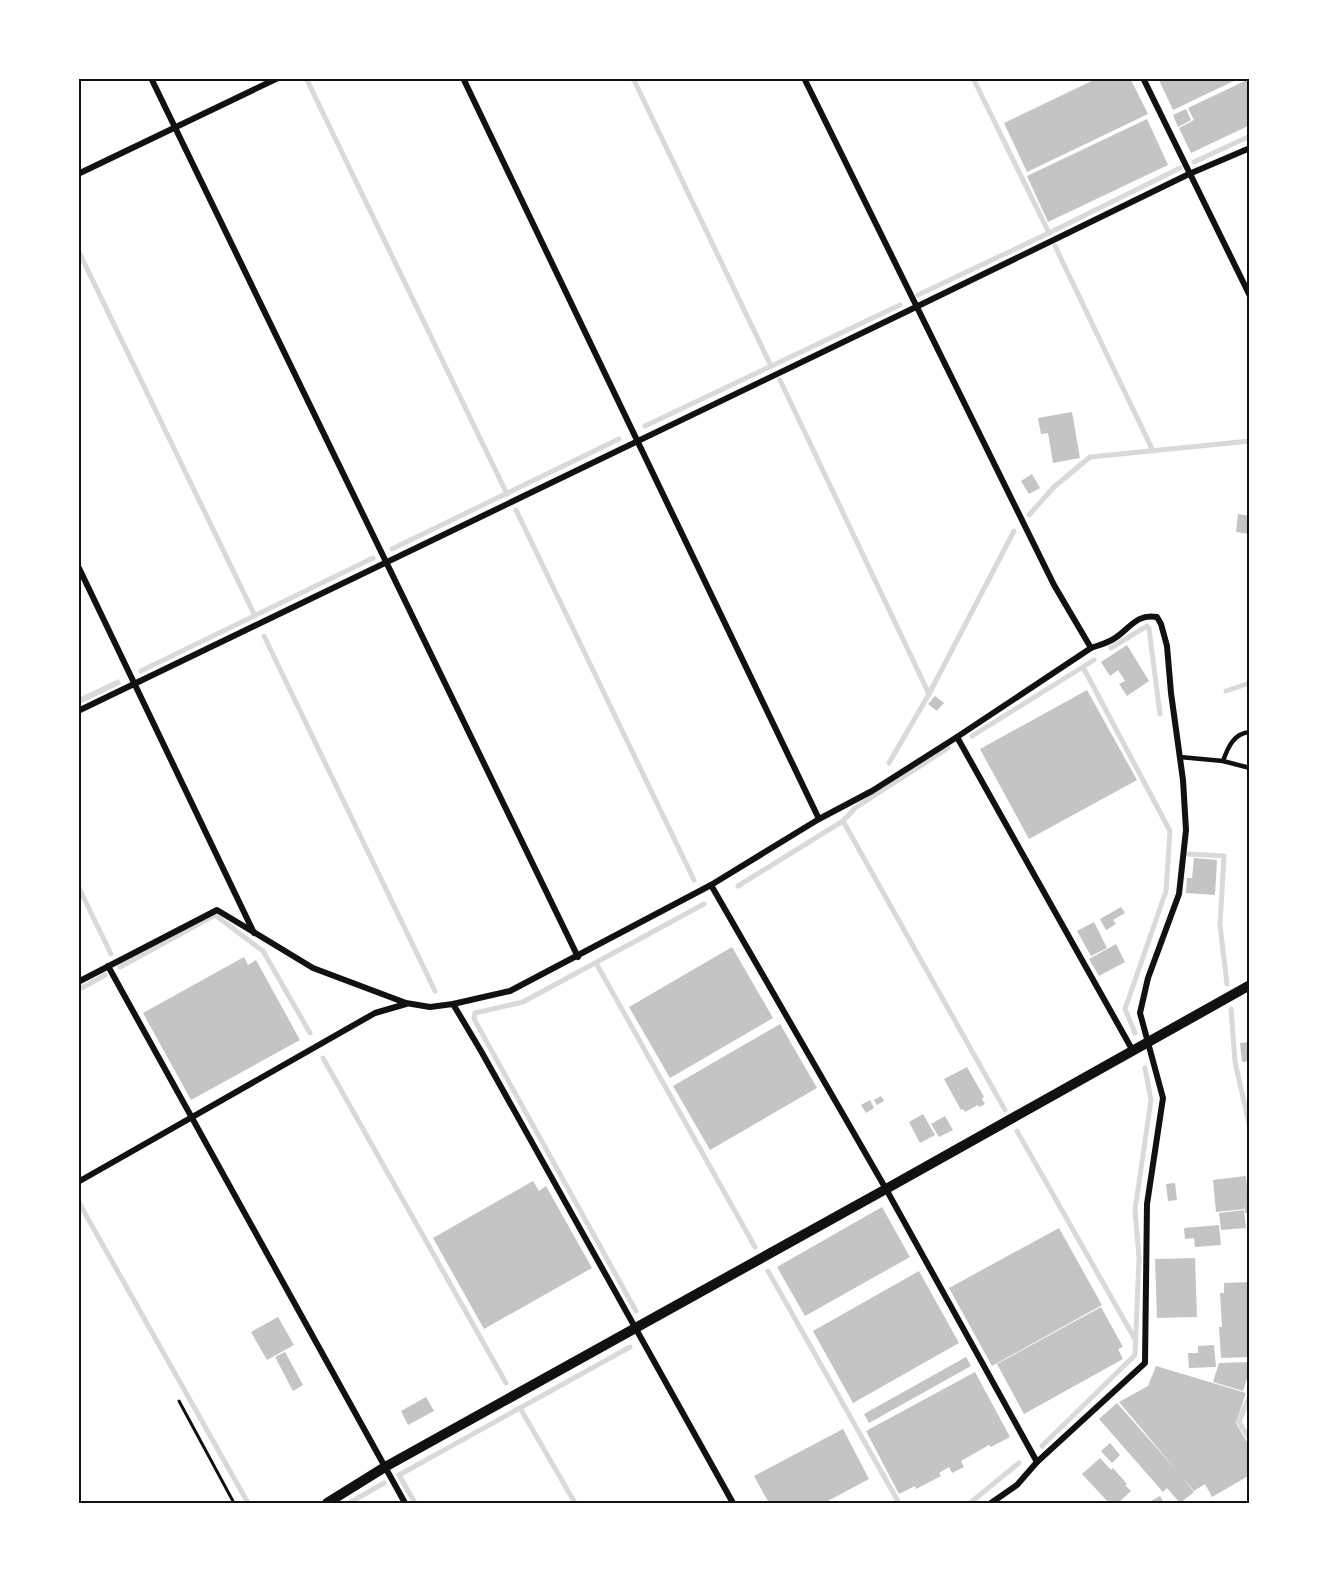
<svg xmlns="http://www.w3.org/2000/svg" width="1328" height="1581" viewBox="0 0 1328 1581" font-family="Mulish,sans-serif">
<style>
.water{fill:#d9d9d9}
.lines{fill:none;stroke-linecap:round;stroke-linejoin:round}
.stream{stroke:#d9d9d9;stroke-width:5}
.building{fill:#c4c4c4}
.path{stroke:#111;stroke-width:3}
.service{stroke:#111;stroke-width:4.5}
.minor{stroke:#111;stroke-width:6}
.tertiary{stroke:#111;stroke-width:10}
.neatline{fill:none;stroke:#111;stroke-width:2}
</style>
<rect width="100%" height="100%" fill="#fff"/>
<polygon class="water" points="119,679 121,684 78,705 78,698"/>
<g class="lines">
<g class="stream">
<polyline points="306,78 507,494"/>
<polyline points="633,78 771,366"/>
<polyline points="973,78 1049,233"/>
<polyline points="1194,162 1250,136"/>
<polyline points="1055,246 1153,451"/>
<polyline points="78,250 255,616"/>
<polyline points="918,295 1049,233 1180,168"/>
<polyline points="780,380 929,694"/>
<polyline points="645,426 900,305"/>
<polyline points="516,510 694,880"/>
<polyline points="1029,515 1054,487 1090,457 1250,441"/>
<polyline points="392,549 619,439"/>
<polyline points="264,636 435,991"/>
<polyline points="1111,648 1147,626 1149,629 1160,714"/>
<polyline points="1083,667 1170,831 1166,891 1125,1009 1135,1033"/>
<polyline points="141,671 373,558"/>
<polyline points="1226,691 1250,683"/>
<polyline points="972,736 1094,660"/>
<polyline points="889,763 929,694 1014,531"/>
<polyline points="843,821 1005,1110"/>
<polyline points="1188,854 1224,856 1220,925 1227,984"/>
<polyline points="78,886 111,954"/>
<polyline points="738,886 843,821 855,808 948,748"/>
<polyline points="596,963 755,1247"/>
<polyline points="120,967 215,915 263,951 310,1033"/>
<polyline points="78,990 105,975"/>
<polyline points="1231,1009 1235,1062 1250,1128"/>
<polyline points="323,1058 506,1383"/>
<polyline points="1017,1131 1136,1341"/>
<polyline points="78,1201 248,1503"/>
<polyline points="768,1271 899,1503"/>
<polyline points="636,1311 474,1019 475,1013 523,1002 704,904"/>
<polyline points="1250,1395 1239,1422 1250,1440"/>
<polyline points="520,1408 575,1503"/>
<polyline points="1042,1446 1135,1355 1139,1258 1135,1210 1151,1100 1145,1068"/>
<polyline points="349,1503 384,1483"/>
<polyline points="415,1503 399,1475 630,1347"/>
<polyline points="970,1503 1019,1463"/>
</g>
</g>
<g class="building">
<polygon points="1098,78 1130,78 1148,114 1027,172 1004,123"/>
<polygon points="1158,78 1240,78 1173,110"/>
<polygon points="1249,79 1250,82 1250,125 1191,153 1179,128 1194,120 1188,108"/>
<polygon points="1186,109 1191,120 1178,127 1173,115"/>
<polygon points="1147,119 1168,165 1048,222 1027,176"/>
<polygon points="1072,412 1080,458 1053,463 1048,433 1041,434 1038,418"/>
<polygon points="1032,474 1040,488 1029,494 1021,481"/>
<polygon points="1238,514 1250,516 1250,534 1236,532"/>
<polygon points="1127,645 1149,681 1127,696 1119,684 1125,681 1118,670 1110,676 1101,662"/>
<polygon points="1087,690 1137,780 1029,839 980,749"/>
<polygon points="935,696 944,703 937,711 928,704"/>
<polygon points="1194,858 1217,860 1215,895 1186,893 1187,878 1192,878"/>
<polygon points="1121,907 1125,913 1113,920 1116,924 1106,930 1100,919"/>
<polygon points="1094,922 1107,948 1091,956 1077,931"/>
<polygon points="1116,944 1125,962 1099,976 1089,959"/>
<polygon points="732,947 773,1018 670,1078 629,1007"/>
<polygon points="244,957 248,965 256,960 300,1040 191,1100 143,1013"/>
<polygon points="780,1024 817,1088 710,1150 673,1086"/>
<polygon points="1250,1042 1250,1061 1242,1062 1240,1043"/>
<polygon points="967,1067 984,1097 982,1099 985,1104 979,1107 978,1105 965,1112 963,1109 961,1110 944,1079"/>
<polygon points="881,1096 884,1101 877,1105 874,1100"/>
<polygon points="870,1100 874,1108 866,1113 861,1105"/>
<polygon points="923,1114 935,1135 920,1143 909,1122"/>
<polygon points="945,1116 953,1130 939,1137 931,1124"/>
<polygon points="1246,1176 1248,1195 1250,1194 1250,1213 1245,1213 1244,1205 1244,1209 1216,1212 1213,1180"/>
<polygon points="533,1181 539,1191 546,1186 592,1268 484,1329 433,1238"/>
<polygon points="1175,1183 1177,1200 1168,1201 1166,1184"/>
<polygon points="882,1207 910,1257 805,1316 777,1267"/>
<polygon points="1244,1210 1246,1228 1221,1230 1219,1213"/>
<polygon points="1219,1225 1221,1245 1195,1247 1194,1238 1185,1239 1184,1228"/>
<polygon points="1059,1228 1102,1305 992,1366 949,1288"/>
<polygon points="1195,1258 1197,1317 1157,1318 1155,1259"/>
<polygon points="919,1271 959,1343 853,1403 813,1331"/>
<polygon points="1249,1282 1250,1292 1250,1357 1221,1358 1219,1327 1222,1327 1220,1293 1224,1293 1224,1283"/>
<polygon points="1101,1307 1123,1347 1118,1349 1123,1359 1024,1414 997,1364"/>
<polygon points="278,1317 294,1345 267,1360 251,1332"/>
<polygon points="1214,1345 1216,1367 1189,1368 1188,1353 1198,1353 1198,1346"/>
<polygon points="285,1352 303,1385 293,1391 275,1357"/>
<polygon points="966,1357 971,1366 869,1423 864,1414"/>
<polygon points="1250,1362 1250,1369 1243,1391 1213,1382 1219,1363"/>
<polygon points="1156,1366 1246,1393 1236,1423 1250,1447 1250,1475 1212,1497 1205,1484 1194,1491 1181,1476 1194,1492 1180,1503 1167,1488 1163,1492 1099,1419 1117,1403 1178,1472 1119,1402 1148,1386"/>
<polygon points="975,1372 1010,1437 991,1447 989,1445 961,1461 964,1467 952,1473 949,1467 939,1473 941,1476 916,1489 915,1486 899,1494 866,1431"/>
<polygon points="426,1397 434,1411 408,1425 401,1411"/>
<polygon points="843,1429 869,1479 824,1503 769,1503 754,1476"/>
<polygon points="1110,1443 1120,1455 1112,1463 1101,1451"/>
<polygon points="1100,1458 1111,1470 1113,1468 1127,1484 1125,1485 1131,1491 1118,1503 1109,1503 1082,1474"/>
<polygon points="1160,1496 1164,1503 1148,1503"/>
</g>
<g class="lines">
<polyline class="path" points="179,1401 234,1503"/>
<g class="service">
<polyline points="1180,757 1223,761 1250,768"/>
<path d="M1223,761C1228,747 1234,733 1250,732"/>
</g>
<g class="minor">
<polyline points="151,78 578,957"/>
<polyline points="463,78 819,819"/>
<polyline points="804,78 1054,585 1091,648"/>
<polyline points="1143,78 1250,296"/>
<polyline points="78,174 278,78"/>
<polyline points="78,566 254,933"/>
<polyline points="78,711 916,307 1189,174 1250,148"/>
<polyline points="957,737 1133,1051"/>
<polyline points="711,885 886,1189 1037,1462"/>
<polyline points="108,966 405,1503"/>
<path d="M78,982L217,910L313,968L406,1003L430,1007L453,1004L510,991L711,885L819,819L872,791L957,737L1091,648C1099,645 1108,643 1115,638C1129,629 1137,613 1157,617L1161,624L1167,646L1171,693L1183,780L1186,830L1179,894L1148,978L1140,1013L1163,1098L1147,1204L1145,1363L1037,1462L1017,1485L991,1503"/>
<polyline points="453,1004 481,1051 733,1503"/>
<polyline points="78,1182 375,1013 406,1004"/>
</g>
<polyline class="tertiary" points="327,1503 385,1467 886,1189 1250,985"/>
</g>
<rect width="1328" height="1581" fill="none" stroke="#ffffff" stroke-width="159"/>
<rect x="80" y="80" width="1168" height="1422" class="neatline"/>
</svg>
